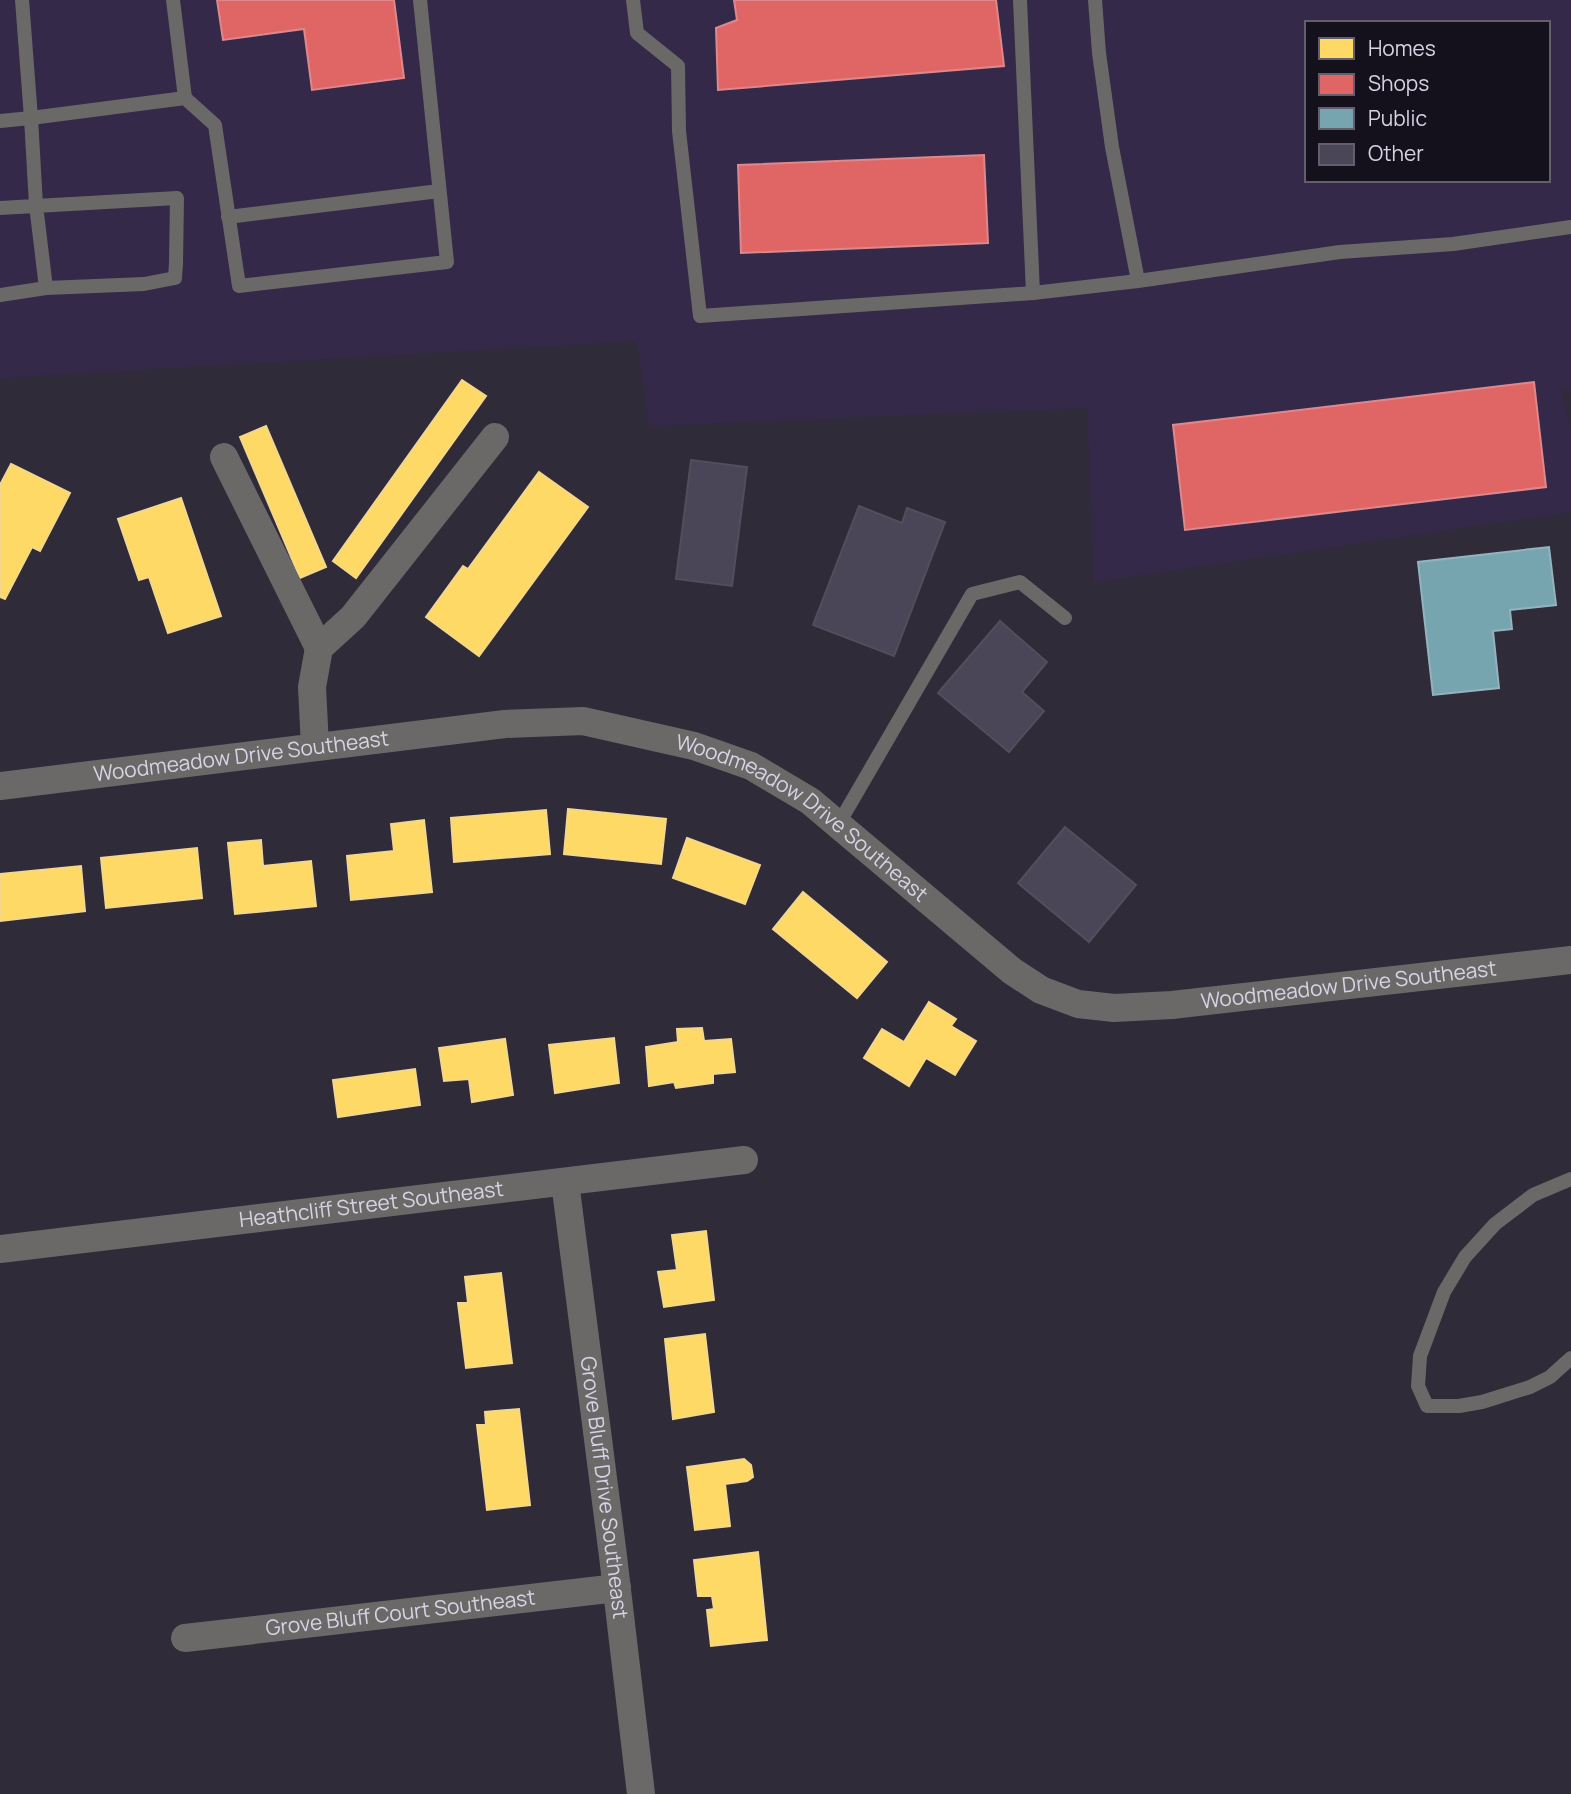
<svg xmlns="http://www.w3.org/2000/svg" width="1571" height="1794" viewBox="0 0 1571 1794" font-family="Manrope,sans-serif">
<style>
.built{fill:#342948;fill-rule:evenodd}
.homes{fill:#ffd966;stroke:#f3d78c;stroke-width:2}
.shops{fill:#e06666;stroke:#de878c;stroke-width:2}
.public{fill:#76a5af;stroke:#93b3bf;stroke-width:2}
.building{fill:#4a4657;stroke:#514f5b;stroke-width:2}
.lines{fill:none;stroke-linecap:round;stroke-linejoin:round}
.service{stroke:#6a6968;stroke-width:14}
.minor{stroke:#6a6968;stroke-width:28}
.labels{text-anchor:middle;stroke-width:7;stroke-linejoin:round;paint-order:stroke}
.street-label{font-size:21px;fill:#d8d3e4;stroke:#14101c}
</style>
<rect width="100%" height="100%" fill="#302b39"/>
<path class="built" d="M0,0H1571V389L1562,390L1571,432V512L1094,582L1087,408L649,426L637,341L0,378ZM1307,23H1548V180H1307Z"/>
<g class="homes">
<polygon points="462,380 486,396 356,578 333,561"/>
<polygon points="266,426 326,567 300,578 240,437"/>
<polygon points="11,464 70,493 40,551 32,547 5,599 0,597 0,485"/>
<polygon points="539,472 588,507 479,656 426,617 463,566 468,569"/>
<polygon points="181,498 221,616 168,633 149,577 139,580 118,519"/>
<polygon points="568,809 666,819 661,864 564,854"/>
<polygon points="546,810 550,854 454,862 451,818"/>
<polygon points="424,820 432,892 351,900 347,856 394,851 391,824"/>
<polygon points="687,838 760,865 745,904 673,878"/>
<polygon points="261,840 263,866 311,861 316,906 235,914 228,843"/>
<polygon points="197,848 202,898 106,908 101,858"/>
<polygon points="81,866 85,911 0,921 0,874"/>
<polygon points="803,892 887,962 857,998 773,929"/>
<polygon points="929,1002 956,1019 951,1026 976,1041 955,1075 926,1058 909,1086 864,1058 882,1029 904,1042"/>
<polygon points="702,1028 704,1041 731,1039 735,1072 713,1074 713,1083 676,1088 674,1082 649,1086 646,1047 678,1042 677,1029"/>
<polygon points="614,1038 619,1083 555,1093 549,1045"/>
<polygon points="505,1039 513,1095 472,1102 469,1079 444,1081 439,1048"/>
<polygon points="415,1069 420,1105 338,1117 333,1080"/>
<polygon points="706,1231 714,1300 664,1307 658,1272 677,1270 672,1235"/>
<polygon points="501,1273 512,1363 466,1368 458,1303 468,1303 465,1277"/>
<polygon points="705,1334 714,1412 673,1419 665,1339"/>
<polygon points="519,1409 530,1505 487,1510 477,1425 486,1425 485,1412"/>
<polygon points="744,1459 751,1465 753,1477 747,1481 725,1484 730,1526 695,1530 687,1467"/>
<polygon points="758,1552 767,1640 711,1646 707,1610 714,1609 712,1596 698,1596 694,1560"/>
</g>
<g class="shops">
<polygon points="217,0 394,0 404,78 312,90 304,29 223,40"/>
<polygon points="734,0 996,0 1004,66 718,90 716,28 737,20"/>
<polygon points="984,155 988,243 741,253 738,165"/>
<polygon points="1534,382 1546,487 1185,530 1173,425"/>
</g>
<polygon class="public" points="1549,547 1556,605 1510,610 1512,629 1493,631 1499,688 1433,695 1418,562"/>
<g class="building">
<polygon points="691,460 747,467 732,586 676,579"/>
<polygon points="859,506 902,523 907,508 945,522 894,656 813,625"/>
<polygon points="1000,621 1047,662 1022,692 1044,711 1009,752 938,693"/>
<polygon points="1065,827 1136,885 1089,942 1018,883"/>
</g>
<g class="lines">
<g class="service">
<polyline points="22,0 31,118 185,98 173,0"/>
<polyline points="633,0 637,33 678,66 679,131 700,316 1033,293 1138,281"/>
<polyline points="1020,0 1033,293"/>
<polyline points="1095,0 1099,53 1112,147 1138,281 1340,252 1453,244 1571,227"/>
<polyline points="185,98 215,125 239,286 447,262 420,0"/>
<polyline points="0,121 31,118 36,205 46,288 144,284 175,278 176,263 177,198 0,208"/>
<polyline points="228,217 439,191"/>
<polyline points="0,295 46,288"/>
<polyline points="838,825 972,594 1020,582 1065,618"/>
<polyline points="1571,1179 1533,1195 1495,1224 1465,1257 1444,1292 1420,1356 1418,1386 1427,1406 1459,1406 1482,1402 1530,1387 1550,1377 1571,1358"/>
</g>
<g class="minor">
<polyline points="224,457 319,648"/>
<polyline points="315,747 312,687 319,648 353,617 495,437"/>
<path id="s1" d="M0,786L505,724L583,721L694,746L751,766L810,801L1012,971L1041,990L1078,1004L1114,1008L1172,1005L1571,960"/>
<path id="s2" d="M565,1182L613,1556L641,1794"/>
<path id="s3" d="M0,1249L744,1160"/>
<path id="s4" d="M185,1638L617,1588"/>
</g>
</g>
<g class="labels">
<g class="street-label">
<text dy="7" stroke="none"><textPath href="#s1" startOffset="243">Woodmeadow Drive Southeast</textPath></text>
<text dy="7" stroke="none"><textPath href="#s1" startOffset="831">Woodmeadow Drive Southeast</textPath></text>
<text dy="7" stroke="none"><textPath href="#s1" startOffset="1440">Woodmeadow Drive Southeast</textPath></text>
<text dy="7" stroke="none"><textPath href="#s3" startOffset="374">Heathcliff Street Southeast</textPath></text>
<text dy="7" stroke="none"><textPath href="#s2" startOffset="308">Grove Bluff Drive Southeast</textPath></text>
<text dy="7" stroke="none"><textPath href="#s4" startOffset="217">Grove Bluff Court Southeast</textPath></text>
</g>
</g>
<rect x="1305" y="21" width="245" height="161" fill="#14101c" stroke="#625e6c" stroke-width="2"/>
<rect x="1319" y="38" width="35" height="21" fill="#ffd966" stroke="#625e6c" stroke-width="2"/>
<text x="1368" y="56" font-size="21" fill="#d8d3e4">Homes</text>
<rect x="1319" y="74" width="35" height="21" fill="#e06666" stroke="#625e6c" stroke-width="2"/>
<text x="1368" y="91" font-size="21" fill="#d8d3e4">Shops</text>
<rect x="1319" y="108" width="35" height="21" fill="#76a5af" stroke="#625e6c" stroke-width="2"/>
<text x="1368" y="126" font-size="21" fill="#d8d3e4">Public</text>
<rect x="1319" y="144" width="35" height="21" fill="#4a4657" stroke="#625e6c" stroke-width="2"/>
<text x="1368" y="161" font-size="21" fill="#d8d3e4">Other</text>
</svg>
